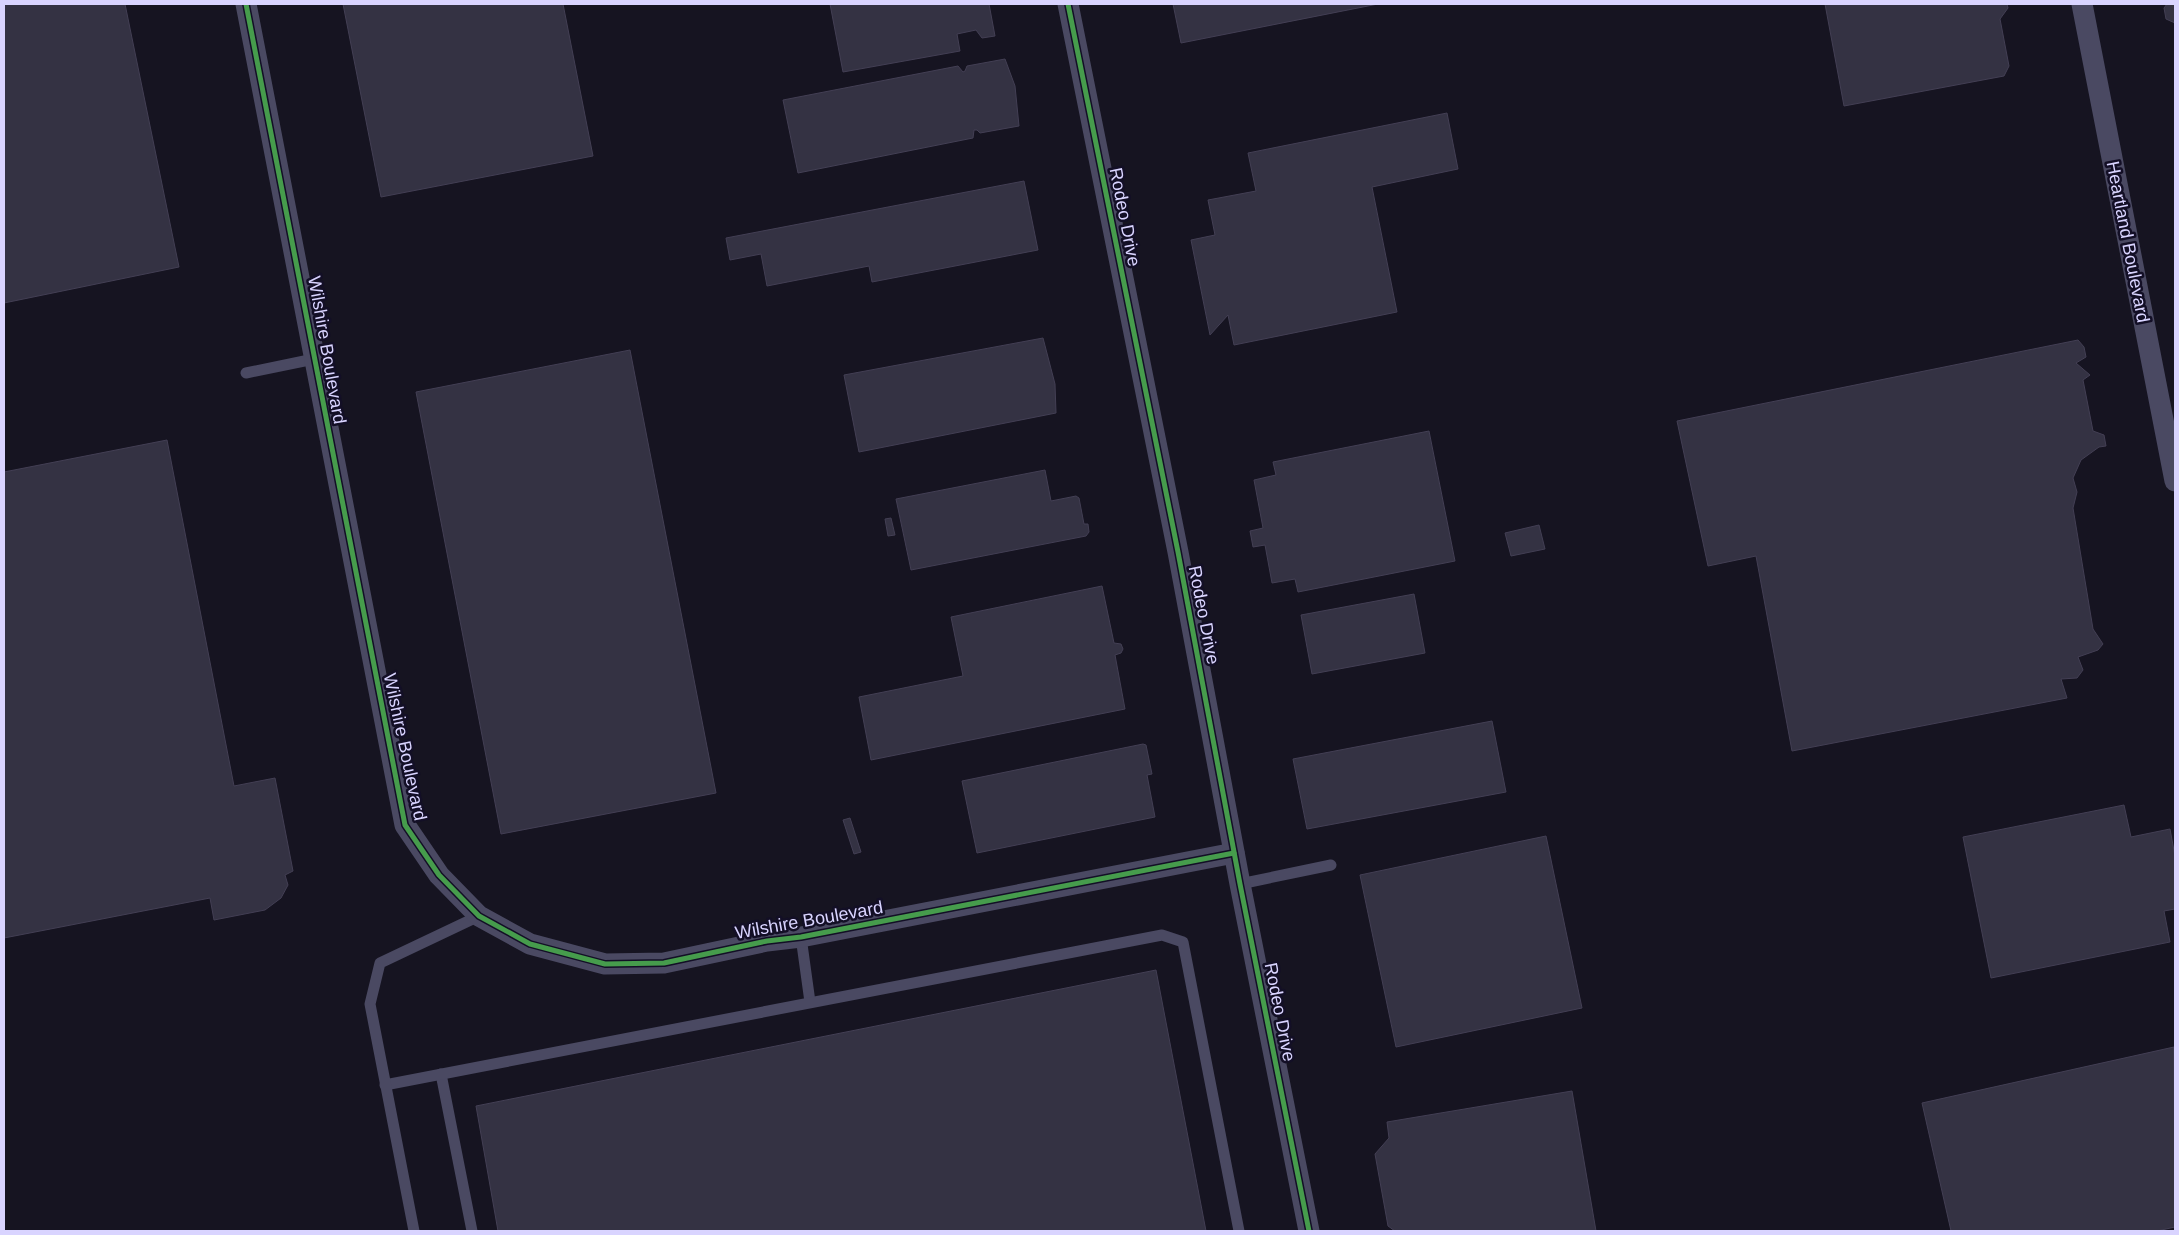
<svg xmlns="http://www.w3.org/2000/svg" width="2179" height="1235" viewBox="0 0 2179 1235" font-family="Arial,sans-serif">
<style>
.building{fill:#343243;stroke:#433f54}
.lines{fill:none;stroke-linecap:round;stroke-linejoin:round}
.lane{stroke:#4a4962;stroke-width:11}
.street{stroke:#4a4962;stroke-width:21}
.cycleway-casing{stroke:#130f26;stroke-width:8}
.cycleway{stroke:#469c4c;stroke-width:5}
.labels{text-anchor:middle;stroke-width:5;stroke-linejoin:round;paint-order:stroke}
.street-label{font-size:18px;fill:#d9d4ff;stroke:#130f26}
</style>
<rect width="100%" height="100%" fill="#161421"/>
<g class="building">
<polygon points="4,4 125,4 179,267 4,303"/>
<polygon points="343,4 563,4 593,156 381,197"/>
<polygon points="830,4 989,4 995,36 982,38 976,30 957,34 960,51 843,72"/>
<polygon points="1173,4 1378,4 1181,43"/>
<polygon points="1825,4 2007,4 2008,8 2000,19 2009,66 2004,76 1844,106"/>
<polygon points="2167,4 2175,4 2175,23 2166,19 2164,8"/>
<polygon points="1005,59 1015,86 1019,126 980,133 977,130 974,130 973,138 798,173 783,100 958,66 963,72 965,71 967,66"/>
<polygon points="1447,113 1458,169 1372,187 1397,312 1234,345 1228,315 1210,335 1191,240 1215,235 1208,200 1256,191 1248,153"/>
<polygon points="1024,181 1038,250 872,282 869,266 767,286 761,254 730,260 726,238"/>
<polygon points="1043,338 1055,384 1056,413 859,452 844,375"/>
<polygon points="2078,340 2084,347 2086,357 2076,363 2090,375 2083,380 2093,431 2104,435 2106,446 2099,447 2081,460 2073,478 2077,492 2073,508 2093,629 2103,644 2098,650 2078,657 2083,670 2077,678 2061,679 2067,698 1792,751 1756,556 1708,566 1677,421"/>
<polygon points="630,350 716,793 501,834 416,392"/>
<polygon points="1429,431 1455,561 1298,592 1295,579 1272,583 1265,545 1253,547 1250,531 1263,528 1254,480 1276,475 1273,462"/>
<polygon points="167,440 234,786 275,778 293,871 285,875 288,885 281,898 265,910 214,920 210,898 4,938 4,472"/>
<polygon points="1045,470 1051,501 1076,496 1079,498 1084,524 1088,524 1089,532 1086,536 911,570 896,499"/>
<polygon points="891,518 895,535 888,536 885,519"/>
<polygon points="1539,525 1545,549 1511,556 1505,533"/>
<polygon points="1102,586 1114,643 1121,644 1123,649 1121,653 1115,655 1125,709 871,760 859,697 963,676 951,617"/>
<polygon points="1414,594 1425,653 1312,674 1301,615"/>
<polygon points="1492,721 1506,792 1307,829 1293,759"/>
<polygon points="1143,744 1146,745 1152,774 1147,775 1155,817 977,853 962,781"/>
<polygon points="2124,805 2131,837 2170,829 2175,856 2175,909 2164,911 2170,942 1991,978 1963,837"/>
<polygon points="850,818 861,852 854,854 843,820"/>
<polygon points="1546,836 1582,1008 1396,1047 1360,875"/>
<polygon points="1156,970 1206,1231 498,1231 476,1106"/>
<polygon points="2174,1047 2175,1227 2157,1231 1951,1231 1922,1103"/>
<polygon points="1572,1091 1596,1231 1395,1231 1388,1226 1375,1154 1389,1138 1387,1122"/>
</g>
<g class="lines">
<g class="lane">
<polyline points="246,373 314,359"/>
<polyline points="1240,884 1331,865"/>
<polyline points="801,937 810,1002"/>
<polyline points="441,1074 472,1231"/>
<polyline points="385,1085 1162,935 1183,942 1239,1231"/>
<polyline points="414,1231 370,1004 380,963 479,916"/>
</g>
<g class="street">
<polyline points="246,4 405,825 439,875 479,916 530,944 605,964 664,963 767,941 801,937 1234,853"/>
<polyline points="1068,4 1178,552 1240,884 1309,1231"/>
<polyline points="2082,4 2175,481"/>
</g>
<g class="cycleway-casing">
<g id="cycleway">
<polyline points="246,4 405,825 439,875 479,916 530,944 605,964 664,963 767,941 801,937 1234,853"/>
<polyline points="1068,4 1178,552 1240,884 1309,1231"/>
</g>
</g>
<use href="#cycleway" class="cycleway"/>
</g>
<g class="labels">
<g class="street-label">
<text transform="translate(1125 217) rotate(79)" y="6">Rodeo Drive</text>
<text transform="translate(2128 242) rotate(79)" y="6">Heartland Boulevard</text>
<text transform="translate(327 350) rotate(80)" y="6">Wilshire Boulevard</text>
<text transform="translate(1204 615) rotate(79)" y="6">Rodeo Drive</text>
<text transform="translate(405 747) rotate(78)" y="6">Wilshire Boulevard</text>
<text transform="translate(809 920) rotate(-10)" y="6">Wilshire Boulevard</text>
<text transform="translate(1280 1012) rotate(79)" y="6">Rodeo Drive</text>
</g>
</g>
<rect width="2179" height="1235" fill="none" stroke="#d9d4ff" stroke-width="10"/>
</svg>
